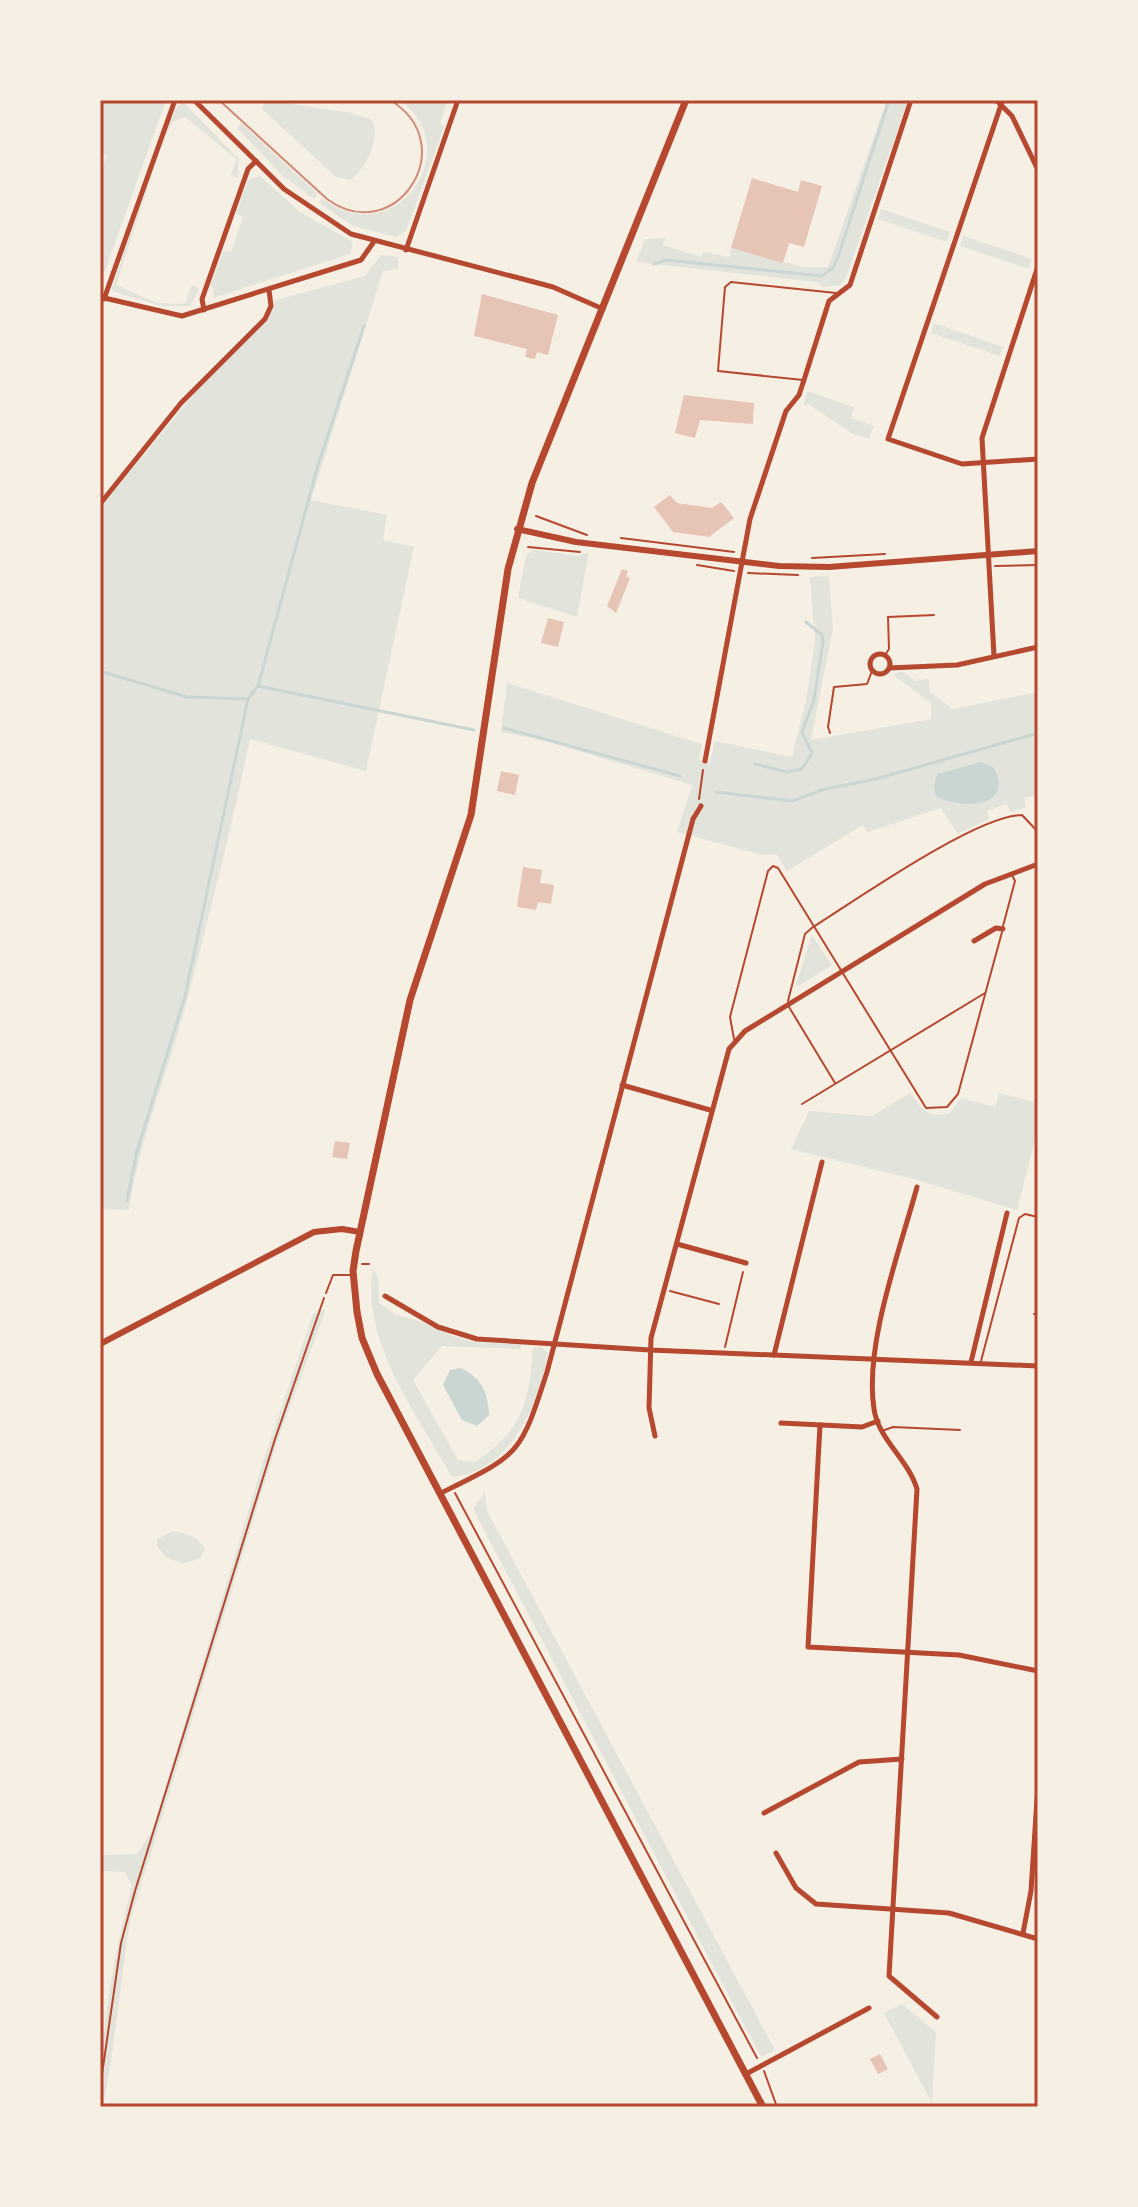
<svg xmlns="http://www.w3.org/2000/svg" width="1138" height="2207" viewBox="0 0 1138 2207" font-family="Ubuntu,sans-serif">
<style>
.green{fill:#e2e4dc}
.water{fill:#c9d6d2}
.lines{fill:none;stroke-linecap:round;stroke-linejoin:round}
.stream{stroke:#c9d6d2;stroke-width:3}
.building{fill:#e6c5b7}
.path{stroke:#b5482f;stroke-width:2}
.service{stroke:#b5482f;stroke-width:2}
.minor{stroke:#b5482f;stroke-width:5}
.tertiary{stroke:#b5482f;stroke-width:6}
.secondary{stroke:#b5482f;stroke-width:6}
.primary{stroke:#b5482f;stroke-width:7}
.tram{stroke:#cf8b77;stroke-width:2}
.neatline{fill:none;stroke:#b5482f;stroke-width:3}
</style>
<rect width="100%" height="100%" fill="#f6efe4"/>
<g class="green">
<polygon points="100,100 166,100 100,285 100,174 107,155 100,153"/>
<path d="M266,100L351,113L372,120C381,137 366,170 350,180L336,177L262,109Z"/>
<path d="M400,100H448L440,123L444,127L406,231L396,237L353,226L319,203L322,198C393,255 469,150 400,100Z"/>
<polygon points="887,100 908,100 846,278 840,285 822,287 816,282 636,262 645,239 665,238 663,245 702,257 703,252 729,257 731,248 803,267 828,267"/>
<polygon points="183,102 239,159 238,178 231,175 236,159 185,117 173,122 165,137 175,109"/>
<polygon points="241,123 318,194 314,199 283,176 237,128"/>
<polygon points="163,141 116,285 157,303 185,304 192,285 199,289 190,306 161,306 114,292 112,288"/>
<polygon points="260,176 300,212 353,242 350,254 213,298 214,288 210,286 224,250 231,252 243,217 236,214 248,180"/>
<polygon points="881,209 950,232 947,242 878,219"/>
<polygon points="963,236 1032,259 1029,269 960,246"/>
<path d="M381,255L398,257V269L383,271L311,500L387,515L383,540L414,547L366,771L250,739C232,825 211,909 189,993C171,1066 140,1135 129,1210L100,1209V508L199,388L265,322L276,300L365,276Z"/>
<polygon points="934,323 1003,347 1000,356 931,333"/>
<polygon points="807,391 854,407 851,418 874,426 869,439 853,434 808,404 804,406"/>
<polygon points="534,550 578,556 589,552 577,617 518,598 526,555"/>
<polygon points="829,576 833,629 811,740 931,719 931,703 893,675 902,671 916,681 929,679 930,692 953,709 1038,692 1038,794 1024,798 1026,807 1010,812 1007,804 987,811 989,819 958,834 941,808 868,832 863,825 787,871 776,854 763,855 677,832 692,785 542,740 501,732 507,683 702,744 699,760 710,762 715,741 792,757 806,700 815,641 810,577"/>
<polygon points="812,935 832,965 798,986 796,984"/>
<path d="M910,1093C921,1109 930,1119 950,1113L961,1098L995,1107L999,1093L1038,1103V1128L1017,1210L917,1180L791,1149L809,1111L872,1116Z"/>
<path d="M373,1269L378,1277L379,1303L396,1315L416,1320L453,1336L475,1342L521,1344V1349L442,1346L413,1380L458,1460L475,1462C523,1430 529,1403 533,1348L542,1347L548,1353C539,1403 511,1472 452,1477C419,1417 360,1341 373,1269Z"/>
<path d="M326,1309L278,1439L130,1921C120,1983 115,2045 103,2107H100C100,2033 113,1958 132,1886L125,1872L100,1871V1855L137,1854L152,1832L264,1459L313,1314Z"/>
<polygon points="485,1492 487,1511 775,2050 761,2057 473,1509"/>
<path d="M172,1531C186,1533 197,1536 205,1549L200,1558L183,1564L166,1557L157,1546V1540Z"/>
<polygon points="902,2004 936,2032 932,2103 884,2013"/>
</g>
<g class="water">
<path d="M981,762L994,768C1015,808 961,810 936,796L934,786L937,774Z"/>
<path d="M460,1368C482,1377 488,1394 489,1415L477,1426L462,1420L443,1385L450,1370Z"/>
</g>
<g class="lines">
<g class="stream">
<polyline points="654,264 666,260 822,276 833,268 838,257 889,100"/>
<polyline points="100,671 187,697 248,699 258,686 474,730"/>
<polyline points="258,686 318,465 364,326"/>
<polyline points="504,728 680,776"/>
<polyline points="755,764 787,772 802,769 812,753 802,732 814,700 823,641 822,635 806,622"/>
<polyline points="716,792 792,801 825,789 876,779 1038,733"/>
<polyline points="127,1201 137,1151 185,996 248,699"/>
</g>
</g>
<g class="building">
<polygon points="752,178 798,192 801,180 822,186 804,247 789,243 783,263 731,248"/>
<polygon points="482,294 558,315 548,355 537,352 535,359 525,357 527,349 474,336"/>
<polygon points="684,395 754,403 753,424 700,420 695,438 675,433"/>
<polygon points="670,495 677,503 712,508 721,502 734,518 709,537 673,532 654,507"/>
<polygon points="622,569 628,571 626,577 630,578 616,613 607,606"/>
<polygon points="548,618 564,622 558,647 541,643"/>
<polygon points="501,771 519,775 515,795 497,791"/>
<polygon points="523,867 542,870 540,883 554,885 551,904 538,902 536,910 517,907"/>
<polygon points="335,1141 350,1143 347,1159 332,1157"/>
<polygon points="880,2054 888,2069 878,2074 870,2059"/>
</g>
<g class="lines">
<g class="path">
<polyline points="536,516 587,535"/>
<polyline points="621,538 734,552"/>
<polyline points="528,547 580,552"/>
<polyline points="812,558 885,554"/>
<polyline points="697,565 734,571"/>
<polyline points="995,566 1038,565"/>
<polyline points="748,573 798,575"/>
<polyline points="699,799 703,770"/>
<polyline points="362,1264 369,1264"/>
<polyline points="670,1291 719,1304"/>
<polyline points="725,1347 743,1272"/>
<polyline points="455,1493 757,2058"/>
<polyline points="764,2071 777,2107"/>
<polyline points="100,2088 121,1943 135,1891 275,1439 324,1298"/>
</g>
<g class="service">
<polyline points="803,380 718,371 725,287 731,282 836,293"/>
<polyline points="885,655 889,649 888,617 934,615"/>
<polyline points="830,733 828,727 834,687 867,684 872,671"/>
<polyline points="1003,926 1015,881 1012,875"/>
<path d="M788,1001L805,934L813,927C856,900 977,815 1022,815L1038,832"/>
<polyline points="789,1007 835,1083"/>
<polyline points="734,1039 730,1017 768,871 773,866 778,868 926,1108 947,1107 958,1094 1002,932"/>
<polyline points="802,1104 985,993"/>
<polyline points="326,1293 333,1275 353,1275"/>
<polyline points="1034,1314 1038,1314"/>
<polyline points="981,1361 1019,1218 1025,1214 1038,1217"/>
<polyline points="882,1431 893,1427 960,1430"/>
</g>
<g class="minor">
<polyline points="194,100 284,189 351,234 553,287 603,309"/>
<polyline points="996,100 1012,116 1038,170"/>
<polyline points="1002,102 888,439 962,464 1038,459"/>
<polyline points="406,250 458,100"/>
<polyline points="100,297 182,316 361,260 373,243"/>
<polyline points="104,299 175,100"/>
<polyline points="204,310 202,299 248,169 256,161"/>
<polyline points="100,504 181,403 265,319 271,306 269,290"/>
<circle cx="880" cy="664" r="10"/>
<polyline points="994,656 982,438 1038,266"/>
<polyline points="889,668 957,665 1038,647"/>
<polyline points="705,761 750,519 786,411 799,395 804,380 829,301 850,285 911,100"/>
<polyline points="974,941 996,928 1003,929"/>
<polyline points="622,1085 710,1110"/>
<path d="M917,1187C900,1250 864,1345 874,1409C878,1439 908,1459 917,1489L889,1976L937,2017"/>
<polyline points="677,1244 746,1263"/>
<polyline points="385,1296 438,1327 477,1339 650,1350 1038,1366"/>
<polyline points="774,1355 822,1162"/>
<polyline points="971,1362 1007,1213"/>
<polyline points="781,1423 862,1427 878,1421"/>
<polyline points="820,1425 808,1647 959,1655 1038,1671"/>
<polyline points="655,1436 649,1408 651,1338 729,1049 745,1031 985,884 1038,864"/>
<path d="M441,1493C520,1454 520,1456 547,1372L693,819L701,806"/>
<polyline points="764,1813 859,1762 902,1759"/>
<polyline points="776,1853 796,1888 816,1904 949,1913 1038,1939"/>
<polyline points="1023,1933 1031,1891 1038,1784"/>
<polyline points="746,2074 869,2008"/>
</g>
<polyline class="tertiary" points="517,529 576,542 779,566 829,567 1038,551"/>
<polyline class="secondary" points="100,1344 314,1232 342,1229 360,1232"/>
<polyline class="primary" points="686,100 532,483 508,569 471,815 410,1000 356,1251 353,1271 357,1312 362,1338 377,1374 763,2107"/>
<path class="tram" d="M219,100L327,199C395,249 464,145 390,100"/>
</g>
<rect width="1138" height="2207" fill="none" stroke="#f6efe4" stroke-width="204"/>
<rect x="102" y="102" width="934" height="2003" class="neatline"/>
</svg>
